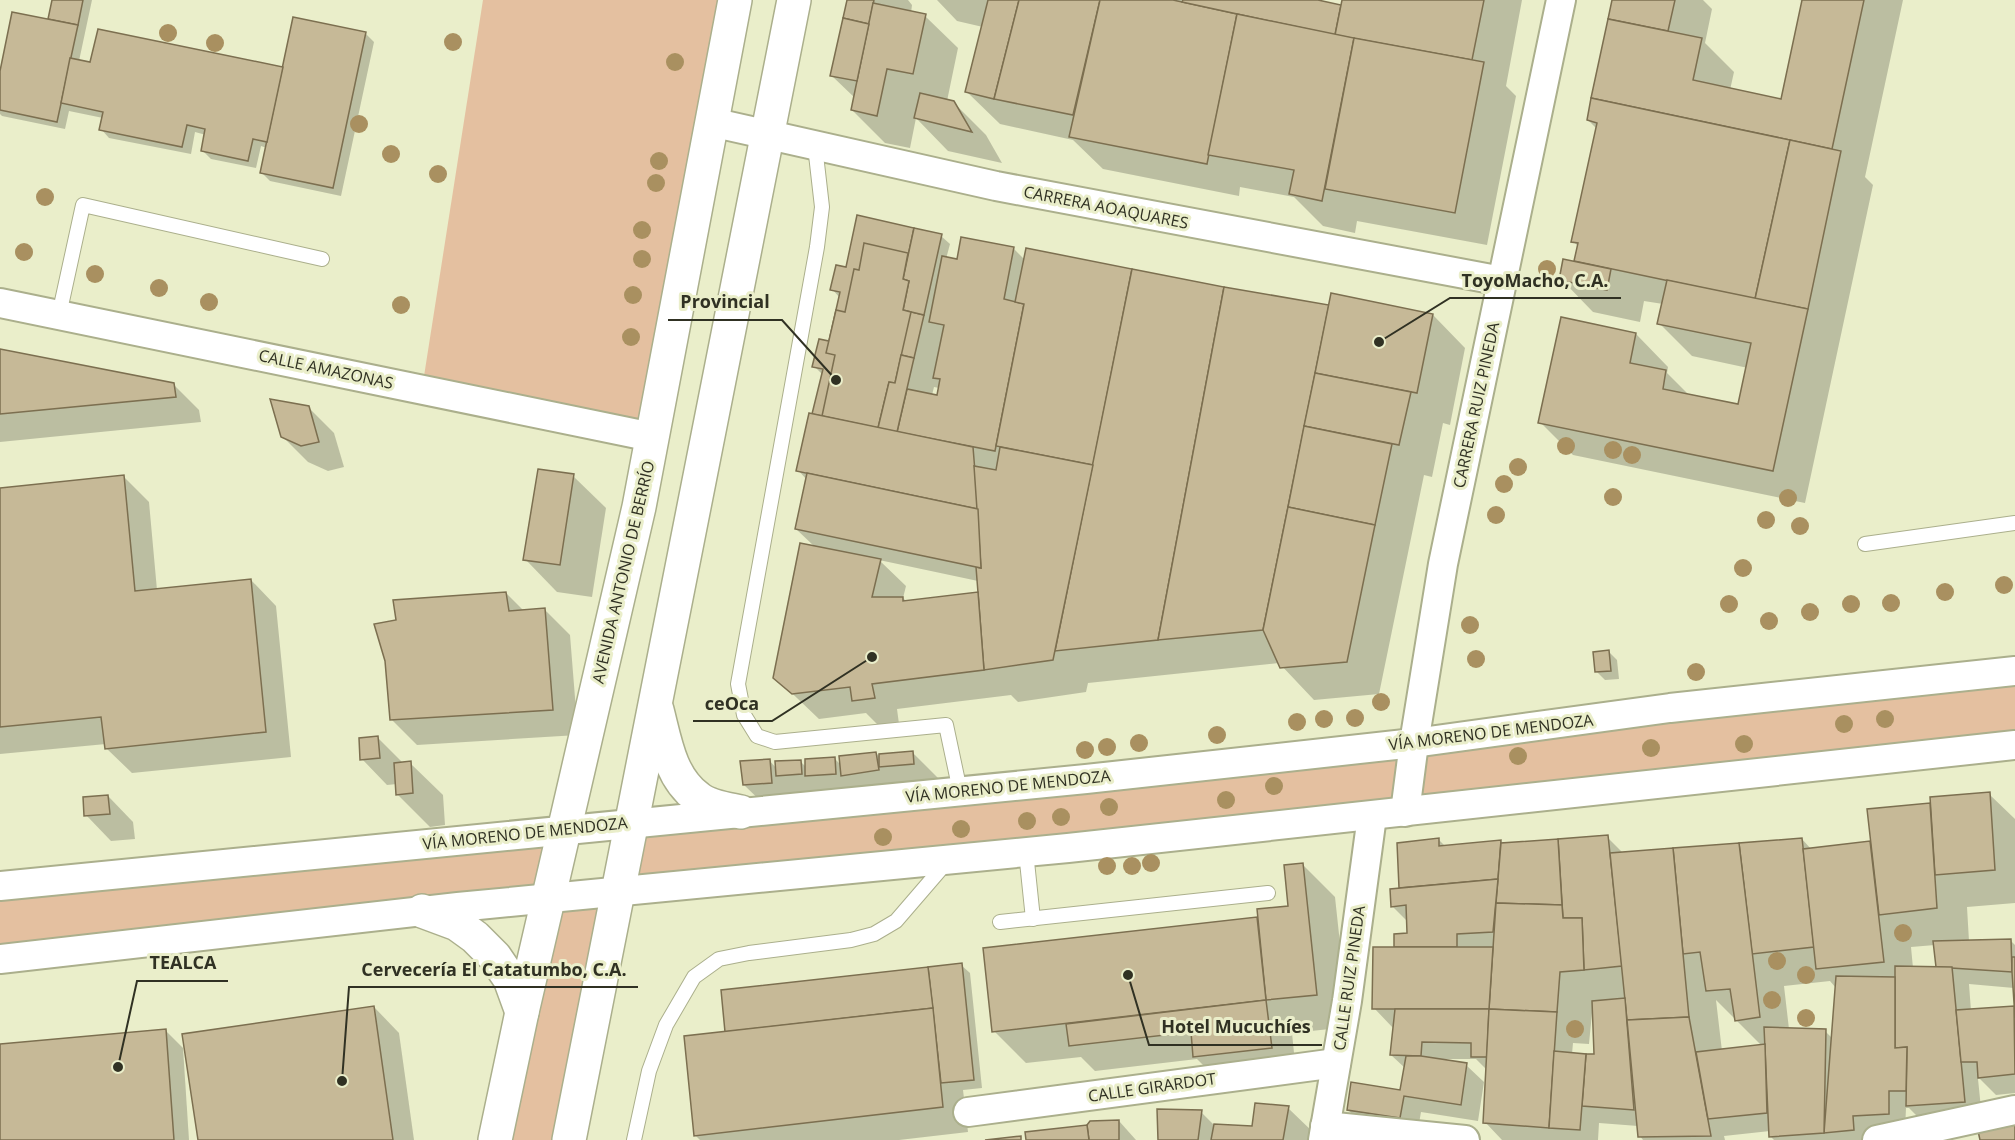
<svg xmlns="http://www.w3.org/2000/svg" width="2015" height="1140" viewBox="0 0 2015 1140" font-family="'Open Sans',sans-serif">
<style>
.green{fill:#e4c0a0}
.shadow{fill:#0003;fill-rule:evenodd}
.building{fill:#c6b997;stroke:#7c6f50;stroke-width:1.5}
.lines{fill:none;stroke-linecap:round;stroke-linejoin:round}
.service-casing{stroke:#abaf8c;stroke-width:16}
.minor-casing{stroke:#abaf8c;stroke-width:32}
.tertiary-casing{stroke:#abaf8c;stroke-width:36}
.service{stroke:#fff;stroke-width:14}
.minor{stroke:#fff;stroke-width:28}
.tertiary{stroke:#fff;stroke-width:33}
.tree{fill:#a99060}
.labels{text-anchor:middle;stroke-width:6;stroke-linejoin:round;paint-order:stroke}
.street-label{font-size:16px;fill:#303123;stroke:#eaeeca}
.leader{fill:none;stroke:#303123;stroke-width:2}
.callout-dot{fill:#303123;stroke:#eaeeca;stroke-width:2}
.callout-label{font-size:18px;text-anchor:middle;font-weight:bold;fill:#303123;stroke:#eaeeca;stroke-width:6;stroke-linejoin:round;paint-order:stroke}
</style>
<rect width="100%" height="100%" fill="#eaeeca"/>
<g class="green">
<polygon points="483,0 735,0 652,437 422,389"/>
<polygon points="2015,671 2015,745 1403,809 624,887 635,827"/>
<polygon points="564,829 549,898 618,892 569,1140 495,1140 548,899 0,959 0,886"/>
</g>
<g class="shadow">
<polygon points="54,0 92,0 79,61 92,64 284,69 365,33 374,42 341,196 270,181 262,173 267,148 261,146 256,168 211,159 202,150 206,135 195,132 191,154 109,138 101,129 103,118 69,111 65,129 2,116 0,114 0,78 49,21"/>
<polygon points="848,0 908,0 912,5 911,13 925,16 958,48 947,101 953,102 986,135 1002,163 948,151 916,118 910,148 885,143 852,110 855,98 832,76"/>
<polygon points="937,0 1310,0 1343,7 1344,0 1522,0 1506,86 1516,96 1487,245 1357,221 1355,233 1323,226 1294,197 1240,187 1239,196 1103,169 1073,140 1000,124 967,92 983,27 957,21"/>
<polygon points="1614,0 1703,0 1712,9 1705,43 1734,72 1730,90 1782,101 1804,1 1799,0 1903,0 1865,177 1873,185 1805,503 1573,455 1540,422 1636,334 1668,367 1667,373 1690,396 1739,406 1748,368 1692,356 1659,323 1663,304 1644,301 1640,322 1593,312 1561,279 1575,263 1579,247 1573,241 1597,129 1588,120"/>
<path d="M941,236L950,244L946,259L958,261L1014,249L1025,260L1330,307L1433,315L1465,348L1450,425L1443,423L1432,477L1424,475L1379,694L1314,700L1279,663L1088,683L1086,692L1018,702L1011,695L897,709L899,724L879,726L866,713L819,719L775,677L815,547L796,529L807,480L798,470L818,417L823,375L814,366L830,343L840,298L832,289L847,269ZM934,387L939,388L938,396L932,395ZM879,560L978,581L979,594L907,602L903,598L906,586Z"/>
<polygon points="0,350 173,384 199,410 201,422 0,442"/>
<polygon points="308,407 334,433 344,467 328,471 308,462 282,436"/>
<polygon points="123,476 149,502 157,590 251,580 276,606 291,757 132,773 106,748 106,744 0,754 0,489"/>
<polygon points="573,476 606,508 592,597 557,592 525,559"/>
<polygon points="506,593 524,611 544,609 570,635 578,735 417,745 391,719 387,661 397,621"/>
<polygon points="1608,651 1617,660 1619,679 1605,680 1596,671"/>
<polygon points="377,737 403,763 410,763 443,795 445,825 430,827 397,794 397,784 387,785 362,759"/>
<polygon points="876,753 879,756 913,753 938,778 939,789 803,801 795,792 797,808 770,810 744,785 769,760 777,769 800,761 806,767 834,758 841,765"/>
<path d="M1989,794L2015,819V903L1967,907L1969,941L2010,940L2015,945V997L2014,988L1969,984L1971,1011L2015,1007V1093L1996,1095L1980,1079H1978L1982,1118L1924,1123L1909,1108H1906L1905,1131L1870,1140H1774L1770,1136V1131L1724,1136L1725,1140H1643L1640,1136L1638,1126L1599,1123L1598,1140H1502L1485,1122L1488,1071L1476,1059H1441L1466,1065L1484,1082L1478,1121L1421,1112L1417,1135L1366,1127L1348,1110L1402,1091L1405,1068L1391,1055L1394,1029L1374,1008L1409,935L1408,922L1392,906L1401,890L1398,844L1438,839L1446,847L1501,841L1504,844L1607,837L1624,854L1802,839L1811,849L1872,842L1869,811L1932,804ZM1935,945L1937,969L1913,968L1911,947ZM1830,981L1836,988L1832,1038L1825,1031L1789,1029L1784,986ZM1716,1000L1762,1046L1722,1051ZM1592,1013H1594L1596,1056L1572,1054L1573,1043L1589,1044Z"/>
<polygon points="108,796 133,822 135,839 111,841 86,815"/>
<polygon points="1303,865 1335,897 1349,1027 1292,1033 1296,1073 1220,1082 1197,1059 1095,1071 1081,1057 1026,1063 994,1031 985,950 1259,918 1290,907"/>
<polygon points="961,965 970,973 982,1088 963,1090 968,1132 899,1140 700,1140 695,1135 727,1033"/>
<polygon points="374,1007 399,1033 414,1140 199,1140"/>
<polygon points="165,1030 183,1048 189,1140 0,1140 0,1046"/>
<polygon points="1288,1108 1314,1133 1312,1140 1160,1140 1201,1112 1215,1126 1253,1128"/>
<polygon points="1119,1121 1136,1140 1027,1140"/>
</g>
<g class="building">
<polygon points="52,0 83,0 78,25 48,19"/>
<polygon points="847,0 874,0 869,24 843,18"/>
<polygon points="988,0 1019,0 994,99 965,92"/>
<polygon points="1019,0 1100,0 1073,115 994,99"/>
<polygon points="1100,0 1173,0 1237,14 1207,164 1069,137"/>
<polygon points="1183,0 1318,0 1341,5 1335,35 1182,2"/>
<polygon points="1342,0 1484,0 1472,60 1335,35"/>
<polygon points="1612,0 1675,0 1668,31 1608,19"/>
<polygon points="1802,0 1864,0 1832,149 1591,98 1608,19 1702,38 1693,80 1781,99"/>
<polygon points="873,3 926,14 913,74 887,69 877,116 851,110"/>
<polygon points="12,12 78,25 57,122 0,110 0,71"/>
<polygon points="1237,14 1354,38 1322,201 1289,194 1294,170 1208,155"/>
<polygon points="293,17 366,32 333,188 260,173"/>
<polygon points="843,18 869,24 857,81 830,76"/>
<polygon points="98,29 283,67 267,142 253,139 248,161 201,151 205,129 187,125 182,147 99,130 103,112 61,103 70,58 90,62"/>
<polygon points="1354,38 1484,62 1455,213 1325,189"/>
<polygon points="920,93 954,101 972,132 914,118"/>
<polygon points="1591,98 1790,140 1755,299 1574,261 1578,243 1571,242 1597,123 1587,120"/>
<polygon points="1790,140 1841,151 1808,309 1755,299"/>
<polygon points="857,215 914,228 903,279 909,281 903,310 924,315 914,358 901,355 895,383 889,382 878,428 812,414 823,369 812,367 819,339 829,341 840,292 830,290 836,265 846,267"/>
<polygon points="914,228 942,234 924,315 903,310 909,281 903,279"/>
<polygon points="961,237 1014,247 1004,299 1024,304 995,451 897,432 907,389 937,395 940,379 933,378 944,325 929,322 942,256 957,259"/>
<polygon points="864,243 908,253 903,279 909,281 903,310 911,312 895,383 889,382 878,428 822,416 835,355 826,353 836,310 845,312 854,269 859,270"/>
<polygon points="1026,248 1132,269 1093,465 996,446 1024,304 1015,302"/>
<polygon points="1563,259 1611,269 1607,290 1559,280"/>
<polygon points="1132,269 1224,287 1158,640 1055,651"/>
<polygon points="1667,280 1808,309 1773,471 1538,423 1561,317 1636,333 1630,363 1666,370 1663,389 1738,404 1751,343 1657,324"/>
<polygon points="1224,287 1329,305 1263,630 1158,640"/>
<polygon points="1331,293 1433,314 1417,393 1315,373"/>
<polygon points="0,349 174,383 176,397 0,414"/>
<polygon points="901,355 914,358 897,432 878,428 889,382 895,383"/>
<polygon points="1315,373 1411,392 1399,445 1304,426"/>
<polygon points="270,399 309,406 319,442 301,446 281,437"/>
<polygon points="809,413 973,447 978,509 796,471"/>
<polygon points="1304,426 1392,444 1375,525 1288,507"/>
<polygon points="1000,447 1093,465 1053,660 984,670 976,567 981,568 974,466 996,470"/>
<polygon points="538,469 574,474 560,565 523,560"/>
<polygon points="807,473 978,509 981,568 795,529"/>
<polygon points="124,475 135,591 251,579 266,732 105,749 101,717 0,727 0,488"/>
<polygon points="1288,507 1375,525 1347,662 1280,668 1263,630"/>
<polygon points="800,543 881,559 872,597 903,597 903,601 978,592 984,670 872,684 875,698 852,701 850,687 792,694 773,678"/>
<polygon points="506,592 509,611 545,608 553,710 390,720 385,661 374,624 396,620 393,600"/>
<polygon points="1609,650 1611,671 1595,672 1593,652"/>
<polygon points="378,736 380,758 360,760 359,738"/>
<polygon points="913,751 914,764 879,767 879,754"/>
<polygon points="876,752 879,770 841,776 839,756"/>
<polygon points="835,757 836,774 805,776 805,759"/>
<polygon points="770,759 772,783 743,785 740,761"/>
<polygon points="801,760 802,774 776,776 775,761"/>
<polygon points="411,761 413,793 396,795 394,763"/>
<polygon points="1990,792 1995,870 1935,875 1930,797"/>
<polygon points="108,795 110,814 84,816 83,797"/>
<polygon points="1930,803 1937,908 1879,915 1867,809"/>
<polygon points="1608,835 1622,966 1584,970 1582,918 1563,918 1558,839"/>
<polygon points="1439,838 1439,846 1501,840 1498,879 1399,888 1397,843"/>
<polygon points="1802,838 1814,947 1752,954 1739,843"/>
<polygon points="1558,839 1562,905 1496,903 1501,843"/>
<polygon points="1870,841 1884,962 1816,969 1803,849"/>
<polygon points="1739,843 1760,1017 1735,1021 1730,989 1706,991 1700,952 1683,954 1673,848"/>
<polygon points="1673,848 1689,1017 1627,1020 1610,853"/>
<polygon points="1303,863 1317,995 1266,1000 1257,909 1288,906 1284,865"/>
<polygon points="1498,879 1493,932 1457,934 1457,947 1394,947 1394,934 1407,933 1406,905 1391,907 1390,889"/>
<polygon points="1496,903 1562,905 1563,918 1582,918 1584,970 1560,972 1557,1012 1489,1009"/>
<polygon points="1257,917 1266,1000 992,1032 983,948"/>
<polygon points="2011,939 2012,972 1936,967 1933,941"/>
<polygon points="1373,947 1493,947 1489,1009 1372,1009"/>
<polygon points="2012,957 2015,957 2015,1018 2012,972"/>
<polygon points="962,963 974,1080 941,1083 928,967"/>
<polygon points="1895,966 1952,967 1965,1102 1906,1106 1907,1047 1895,1048"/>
<polygon points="928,967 933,1008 725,1032 721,990"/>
<polygon points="1836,976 1895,977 1895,1048 1907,1047 1906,1091 1889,1091 1889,1114 1853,1116 1854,1130 1824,1133"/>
<polygon points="1625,998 1634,1110 1582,1106 1586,1054 1594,1054 1592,1001"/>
<polygon points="1266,1000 1272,1048 1193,1057 1191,1032 1069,1046 1066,1024"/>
<polygon points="374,1006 393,1140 198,1140 182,1034"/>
<polygon points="2014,1006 2015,1074 1978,1078 1977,1062 1961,1062 1956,1010"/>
<polygon points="933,1008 943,1107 694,1136 684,1036"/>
<polygon points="1395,1009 1489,1009 1487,1057 1471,1057 1471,1043 1422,1042 1421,1056 1390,1055"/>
<polygon points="1489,1009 1557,1012 1549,1128 1483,1123"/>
<polygon points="1689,1017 1711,1136 1638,1137 1627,1020"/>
<polygon points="1764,1027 1826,1029 1824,1133 1769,1137"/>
<polygon points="166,1029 174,1140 0,1140 0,1044"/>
<polygon points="1765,1044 1767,1113 1708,1119 1696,1052"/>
<polygon points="1554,1051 1586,1054 1580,1130 1549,1128"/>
<polygon points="1406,1056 1421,1056 1467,1063 1461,1105 1404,1096 1400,1118 1347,1110 1351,1082 1400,1090"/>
<polygon points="1255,1103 1289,1106 1283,1140 1211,1140 1214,1124 1252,1126"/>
<polygon points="1157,1109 1202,1110 1198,1140 1158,1140"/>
<polygon points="1119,1120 1119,1140 1089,1140 1087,1125 1090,1121"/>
<polygon points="1087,1125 1089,1140 1026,1140 1025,1132"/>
<polygon points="2015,1125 2015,1140 1980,1140 1978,1131"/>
<polygon points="1021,1136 1021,1140 985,1140"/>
</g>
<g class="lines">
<g class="service-casing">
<g id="service">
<polyline points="815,146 822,207 817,247 738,684 744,715 757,736 775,742 946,725 960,791"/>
<polyline points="59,315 83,205 322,259"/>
<polyline points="1865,544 2015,523"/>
<polyline points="1026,852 1033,919"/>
<polyline points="1000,922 1268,893"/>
<polyline points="634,1140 649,1071 666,1025 694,977 719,959 749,953 851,940 874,934 896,921 946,863"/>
</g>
</g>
<g class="minor-casing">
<g id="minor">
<polyline points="711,122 996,186 1502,281"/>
<polyline points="0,303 652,437"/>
<polyline points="1405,812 1414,743 1443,564 1561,0"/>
<polyline points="0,886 1086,779 1414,743 1670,708 2015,671"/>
<polyline points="0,959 458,907 1068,848 2015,745"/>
<polyline points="968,1112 1336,1063"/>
<polyline points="1325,1126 1465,1140"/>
<polyline points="1323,1140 1347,1001 1372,816"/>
<polyline points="1877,1140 2015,1110"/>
</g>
</g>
<g class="tertiary-casing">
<g id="tertiary">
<path d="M657,710C665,741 670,777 697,797C708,807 727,809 741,812"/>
<polyline points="422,911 457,924 475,937 495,957 510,979 522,1012"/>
<polyline points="495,1140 522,1012 639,507 735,0"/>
<polyline points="569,1140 794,0"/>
</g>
</g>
<use href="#service" class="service"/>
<use href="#minor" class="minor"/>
<use href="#tertiary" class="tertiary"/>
</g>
<g class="tree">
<circle cx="168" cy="33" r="9"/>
<circle cx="453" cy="42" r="9"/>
<circle cx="215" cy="43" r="9"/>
<circle cx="675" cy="62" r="9"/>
<circle cx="359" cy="124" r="9"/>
<circle cx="391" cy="154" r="9"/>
<circle cx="659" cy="161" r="9"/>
<circle cx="438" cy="174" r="9"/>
<circle cx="656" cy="183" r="9"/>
<circle cx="45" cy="197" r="9"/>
<circle cx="642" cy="230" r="9"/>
<circle cx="24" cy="252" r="9"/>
<circle cx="642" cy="259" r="9"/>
<circle cx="1547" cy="269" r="9"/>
<circle cx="95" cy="274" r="9"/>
<circle cx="159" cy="288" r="9"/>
<circle cx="633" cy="295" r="9"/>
<circle cx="209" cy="302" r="9"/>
<circle cx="401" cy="305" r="9"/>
<circle cx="631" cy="337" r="9"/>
<circle cx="1566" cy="446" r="9"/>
<circle cx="1613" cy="450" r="9"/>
<circle cx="1632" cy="455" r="9"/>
<circle cx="1518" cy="467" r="9"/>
<circle cx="1504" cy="484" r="9"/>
<circle cx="1613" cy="497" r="9"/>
<circle cx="1788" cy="498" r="9"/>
<circle cx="1496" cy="515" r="9"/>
<circle cx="1766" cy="520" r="9"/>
<circle cx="1800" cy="526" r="9"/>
<circle cx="1743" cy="568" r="9"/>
<circle cx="2004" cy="585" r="9"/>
<circle cx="1945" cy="592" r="9"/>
<circle cx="1891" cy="603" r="9"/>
<circle cx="1729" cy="604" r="9"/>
<circle cx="1851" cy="604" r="9"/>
<circle cx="1810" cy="612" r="9"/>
<circle cx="1769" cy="621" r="9"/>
<circle cx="1470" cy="625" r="9"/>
<circle cx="1476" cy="659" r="9"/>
<circle cx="1696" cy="672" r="9"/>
<circle cx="1381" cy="702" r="9"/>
<circle cx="1355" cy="718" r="9"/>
<circle cx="1324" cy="719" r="9"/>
<circle cx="1885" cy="719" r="9"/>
<circle cx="1297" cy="722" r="9"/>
<circle cx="1844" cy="724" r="9"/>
<circle cx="1217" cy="735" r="9"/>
<circle cx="1139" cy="743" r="9"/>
<circle cx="1744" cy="744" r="9"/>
<circle cx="1107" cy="747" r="9"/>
<circle cx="1651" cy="748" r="9"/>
<circle cx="1085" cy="750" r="9"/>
<circle cx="1518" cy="756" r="9"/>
<circle cx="1274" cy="786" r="9"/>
<circle cx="1226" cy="800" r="9"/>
<circle cx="1109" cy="807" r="9"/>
<circle cx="1061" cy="817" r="9"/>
<circle cx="1027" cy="821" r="9"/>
<circle cx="961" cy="829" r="9"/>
<circle cx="883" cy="837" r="9"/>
<circle cx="1151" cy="863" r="9"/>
<circle cx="1107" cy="866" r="9"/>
<circle cx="1132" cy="866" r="9"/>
<circle cx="1903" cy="933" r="9"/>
<circle cx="1777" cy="961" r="9"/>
<circle cx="1806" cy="975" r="9"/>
<circle cx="1772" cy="1000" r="9"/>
<circle cx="1806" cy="1018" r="9"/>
<circle cx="1575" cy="1029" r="9"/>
</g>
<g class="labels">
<g class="street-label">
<text transform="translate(1106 207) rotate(11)" y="6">CARRERA AOAQUARES</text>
<text transform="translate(326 369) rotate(12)" y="6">CALLE AMAZONAS</text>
<text transform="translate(1476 405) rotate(-78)" y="6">CARRERA RUIZ PINEDA</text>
<text transform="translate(623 572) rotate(-77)" y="6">AVENIDA ANTONIO DE BERRÍO</text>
<text transform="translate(1491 732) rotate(-7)" y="6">VÍA MORENO DE MENDOZA</text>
<text transform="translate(1008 786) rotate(-6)" y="6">VÍA MORENO DE MENDOZA</text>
<text transform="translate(525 833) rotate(-6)" y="6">VÍA MORENO DE MENDOZA</text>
<text transform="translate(1349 978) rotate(-82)" y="6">CALLE RUIZ PINEDA</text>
<text transform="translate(1152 1087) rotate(-8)" y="6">CALLE GIRARDOT</text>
</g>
</g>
<path class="leader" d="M1379 342L1450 298H1621M836 380L782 320H668M872 657L772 721H693M118 1067L137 981H228M342 1081L349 987H638M1128 975L1149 1045H1322"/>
<g class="callout-dot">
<circle cx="1379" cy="342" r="6"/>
<circle cx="836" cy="380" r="6"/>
<circle cx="872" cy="657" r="6"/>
<circle cx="118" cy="1067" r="6"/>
<circle cx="342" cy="1081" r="6"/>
<circle cx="1128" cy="975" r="6"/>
</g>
<g class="callout-label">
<text x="1535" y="287">ToyoMacho, C.A.</text>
<text x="725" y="308">Provincial</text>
<text x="732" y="710">ceOca</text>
<text x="183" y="969">TEALCA</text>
<text x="494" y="976">Cervecería El Catatumbo, C.A.</text>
<text x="1236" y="1033">Hotel Mucuchíes</text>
</g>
</svg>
